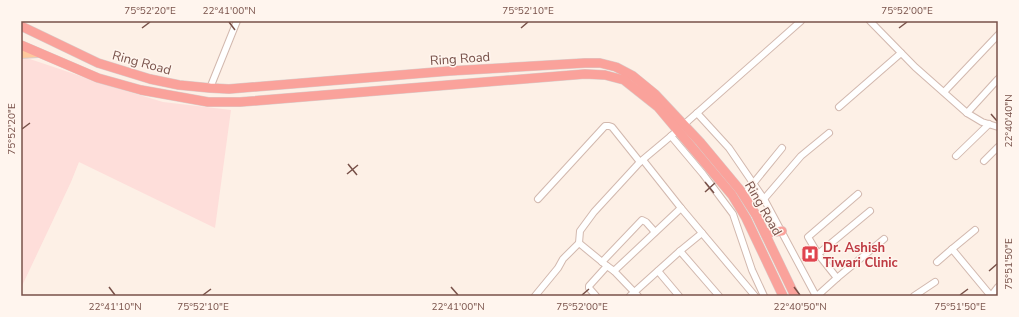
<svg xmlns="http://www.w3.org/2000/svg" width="1019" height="317" viewBox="0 0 1019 317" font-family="'Nunito Sans',sans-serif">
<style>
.commercial{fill:#fededa}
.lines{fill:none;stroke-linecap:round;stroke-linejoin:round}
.minor-casing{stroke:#d2b8ae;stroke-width:8}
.major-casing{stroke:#d9cecc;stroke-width:10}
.highway-casing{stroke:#d9cecc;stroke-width:10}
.minor{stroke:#fff;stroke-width:6}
.major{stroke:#fec89d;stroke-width:8}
.highway{stroke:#faa29b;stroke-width:9}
.ticks{fill:none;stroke:#785149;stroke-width:1.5}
.labels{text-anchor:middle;stroke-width:3;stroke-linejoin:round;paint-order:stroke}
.street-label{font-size:13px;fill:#785149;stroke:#fff5ee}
.health-label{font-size:13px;font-weight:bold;fill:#be3a42;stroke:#fff5ee;text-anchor:start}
.neatline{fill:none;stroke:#785149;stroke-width:1.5}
.ticks-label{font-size:10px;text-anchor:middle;fill:#785149}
</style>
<rect width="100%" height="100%" fill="#fdf0e6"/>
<polygon class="commercial" points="21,56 113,87 163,102 231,110 215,228 79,162 71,182 21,288"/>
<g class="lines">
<g class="minor-casing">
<g id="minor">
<polyline points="870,21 915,67 967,113 982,122 998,127"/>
<polyline points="210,88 237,21"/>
<polyline points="944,92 998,35"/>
<polyline points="839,107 901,53"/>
<polyline points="697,113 729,148 764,199 816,296"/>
<polyline points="967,113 998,79"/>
<polyline points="956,156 989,124"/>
<polyline points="643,160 681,208 755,296"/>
<polyline points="984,161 998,147"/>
<polyline points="743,196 782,148"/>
<polyline points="538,199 605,126 609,126 612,127 640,162"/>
<polyline points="764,199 801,156 829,133"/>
<polyline points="579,243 607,266 589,286 589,288 596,296"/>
<polyline points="952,249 975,230"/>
<polyline points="680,251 719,296"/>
<polyline points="818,254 870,211"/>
<polyline points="602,262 642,220 646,222 655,232"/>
<polyline points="937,262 952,249 991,296"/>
<polyline points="607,266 614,271 681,208"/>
<polyline points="614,271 638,296"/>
<polyline points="658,271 679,296"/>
<polyline points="837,278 818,254 808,237 858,194"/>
<polyline points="535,296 558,268 563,259 579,243 580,231 594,212 640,162 671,136"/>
<polyline points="630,296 680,251 702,233"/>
<polyline points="764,296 752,270 733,214 703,174 671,136 801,21"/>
<polyline points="817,296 837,278 884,239"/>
<polyline points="914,296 935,282"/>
<polyline points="991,296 998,287"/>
</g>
</g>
<g class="major-casing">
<polyline id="major" points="21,54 38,53"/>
</g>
<g class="highway-casing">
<g id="highway">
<polyline points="21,26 98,63 150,79 179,85 210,88 229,89 449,71 585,63 600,63 616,67 633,76 655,94 700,142 740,190 756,215 795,296"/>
<polyline points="21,45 98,78 141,90 208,102 240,102 585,74 605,75 624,80 658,107 732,195 746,218 783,296"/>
<polyline points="765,233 782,231"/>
</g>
</g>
<use href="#minor" class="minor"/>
<use href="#major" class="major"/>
<use href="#highway" class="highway"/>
</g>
<path class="ticks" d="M229,22L235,30M142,28L150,22M521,28L528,22M899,28L907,22M991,114L997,121M22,129L30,123M348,164L357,175M347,174L358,165M705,182L714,193M705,192L715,183M989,271L997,264M109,287L115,295M451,287L458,295M794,287L800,295M203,295L211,289M582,295L589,289M960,295L968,289"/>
<defs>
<g id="hospital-square" transform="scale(0.9)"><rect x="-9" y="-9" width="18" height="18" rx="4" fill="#e0444e" stroke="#fff5ee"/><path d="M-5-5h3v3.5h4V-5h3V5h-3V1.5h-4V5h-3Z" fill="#fff"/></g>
</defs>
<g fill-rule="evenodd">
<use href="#hospital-square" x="810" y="254"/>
</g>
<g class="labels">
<g class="street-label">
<text transform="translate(460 58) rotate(-4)" y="5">Ring Road</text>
<text transform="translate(142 62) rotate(15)" y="5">Ring Road</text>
<text transform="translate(764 208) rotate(60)" y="5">Ring Road</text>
</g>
<g class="health-label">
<text x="823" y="252">Dr. Ashish<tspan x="823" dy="15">Tiwari Clinic</tspan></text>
</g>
</g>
<rect width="1019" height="317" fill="none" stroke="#fff5ee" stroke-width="44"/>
<rect x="22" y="22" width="975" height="273" class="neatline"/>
<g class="ticks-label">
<text x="150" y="14">75°52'20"E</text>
<text x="229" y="14">22°41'00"N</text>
<text x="528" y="14">75°52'10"E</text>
<text x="907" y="14">75°52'00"E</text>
<text transform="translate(1008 121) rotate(-90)" y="4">22°40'40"N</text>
<text transform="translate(11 129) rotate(-90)" y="4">75°52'20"E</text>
<text transform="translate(1008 264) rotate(-90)" y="4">75°51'50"E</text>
<text x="115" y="310">22°41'10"N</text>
<text x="203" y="310">75°52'10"E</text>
<text x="458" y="310">22°41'00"N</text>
<text x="582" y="310">75°52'00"E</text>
<text x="800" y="310">22°40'50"N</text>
<text x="960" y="310">75°51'50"E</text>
</g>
</svg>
